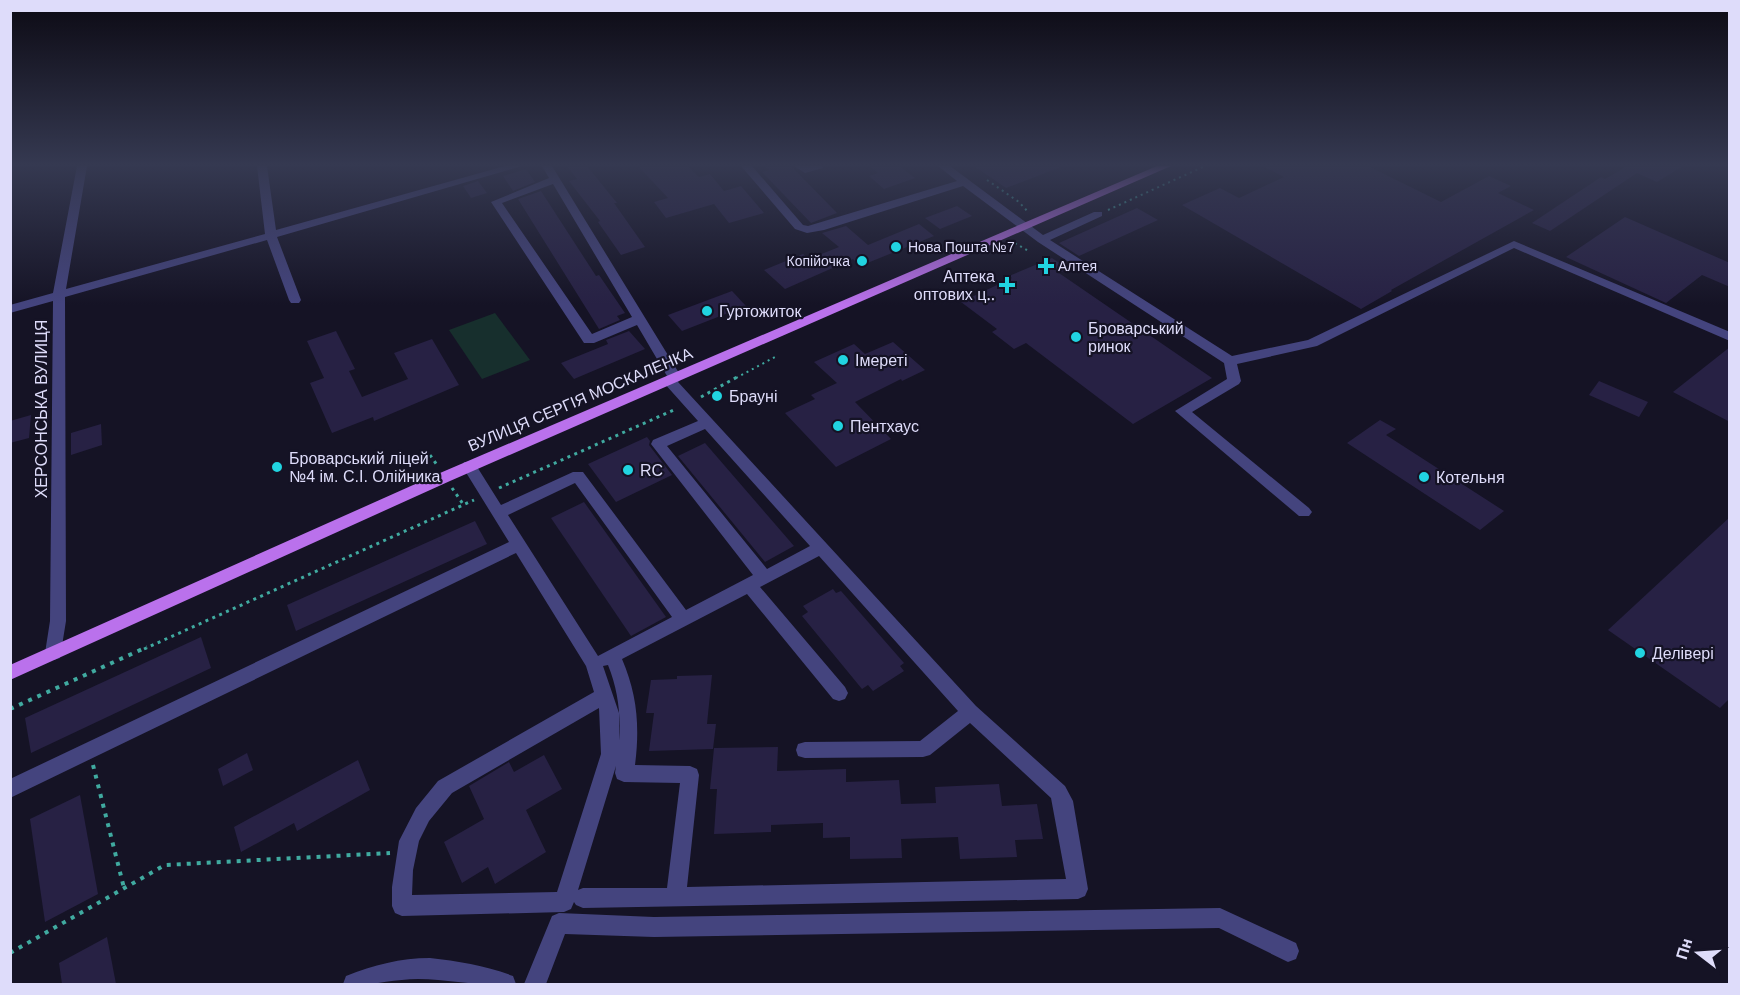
<svg xmlns="http://www.w3.org/2000/svg" width="1740" height="995" viewBox="0 0 1740 995" font-family="Arial,sans-serif">
<style>
.green{fill:#172f2d}
.building{fill:#272144}
.lines{fill:none;stroke-linecap:round;stroke-linejoin:round}
.path-far2{stroke:#40aaa0;stroke-width:2;stroke-dasharray:2 4;stroke-linecap:butt}
.path-far1{stroke:#40aaa0;stroke-width:3;stroke-dasharray:3 4.5;stroke-linecap:butt}
.path{stroke:#40aaa0;stroke-width:4;stroke-dasharray:4 6;stroke-linecap:butt}
.minor{fill:#44447e;fill-rule:evenodd}
.major{fill:#ba71ec;fill-rule:evenodd}
.poi-dot{fill:#21d4e1;stroke:#151325;stroke-width:2}
.labels{text-anchor:middle;stroke-width:4.5;stroke-linejoin:round;paint-order:stroke}
.far-poi-label{font-size:14px;fill:#dedcfa;stroke:#151325;text-anchor:start}
.poi-label{font-size:16px;fill:#dedcfa;stroke:#151325;text-anchor:start}
.street-label{font-size:16px;fill:#dedcfa;stroke:#151325}
</style>
<rect width="100%" height="100%" fill="#151325"/>
<polygon class="green" points="495,313 530,360 482,379 449,330"/>
<g class="building">
<polygon points="567,166 587,166 617,203 614,203 645,247 621,255 598,222 600,221 569,181 577,179"/>
<polygon points="638,166 687,166 699,177 710,174 724,191 741,186 764,213 729,223 714,204 666,218 654,202 668,198"/>
<polygon points="765,166 791,166 837,213 811,223 762,172 769,170"/>
<polygon points="869,166 899,166 915,178 884,189 869,176 878,173"/>
<polygon points="974,166 1060,166 1061,167 1006,188"/>
<polygon points="1263,166 1368,166 1441,202 1489,176 1511,186 1498,193 1534,210 1391,290 1392,291 1361,309 1182,205 1220,188 1239,198 1284,177"/>
<polygon points="1621,166 1683,166 1657,182 1637,173 1550,231 1532,223 1601,177 1605,179 1624,168"/>
<polygon points="526,169 535,182 513,191 503,176"/>
<polygon points="478,181 487,193 471,198 463,186"/>
<polygon points="541,191 596,276 599,275 625,313 617,316 620,320 599,329 518,199"/>
<polygon points="957,206 972,216 940,229 925,218"/>
<polygon points="1137,208 1158,220 1079,256 1059,243"/>
<polygon points="1625,217 1730,263 1730,287 1702,275 1666,303 1566,257"/>
<polygon points="919,224 934,236 860,266 853,259 785,289 764,270 803,254 809,259 839,247 822,233 846,226 868,245"/>
<polygon points="1052,258 1068,269 1059,273 1212,378 1133,424 1026,343 1014,349 992,332 997,329 961,302 1012,278 1009,276"/>
<polygon points="732,291 746,306 682,331 668,315"/>
<polygon points="336,331 355,369 349,371 362,397 408,379 394,353 432,339 459,385 374,421 373,417 332,433 310,383 324,378 307,341"/>
<polygon points="629,331 645,349 574,379 561,363 608,344 606,340"/>
<polygon points="893,342 925,370 902,381 901,379 855,402 891,439 836,467 785,413 815,399 811,395 837,383 814,362 854,344 865,354"/>
<polygon points="1730,347 1730,422 1673,392"/>
<polygon points="1599,381 1648,402 1639,417 1589,395"/>
<polygon points="31,415 29,438 10,443 10,421"/>
<polygon points="1380,420 1396,429 1386,435 1504,511 1480,530 1347,443"/>
<polygon points="101,424 102,445 71,455 71,433"/>
<polygon points="647,437 650,441 649,445 672,475 616,502 588,464"/>
<polygon points="705,443 794,546 765,562 678,456"/>
<polygon points="584,502 666,617 631,636 551,518"/>
<polygon points="1730,517 1730,698 1720,708 1608,630"/>
<polygon points="475,521 487,544 296,631 287,605"/>
<polygon points="833,589 836,593 841,591 904,663 900,666 904,671 873,691 868,685 862,689 802,616 808,612 803,606"/>
<polygon points="201,637 211,668 31,753 25,718"/>
<polygon points="712,675 707,724 716,724 713,749 649,751 654,713 646,713 651,680 677,679 677,676"/>
<polygon points="778,747 777,771 846,769 846,782 899,780 901,804 936,803 935,787 999,784 1002,806 1037,804 1043,839 1015,840 1017,857 960,859 958,837 901,839 902,858 850,859 850,837 823,838 823,823 771,825 771,832 714,834 717,789 710,789 714,748"/>
<polygon points="247,753 253,770 223,786 218,769"/>
<polygon points="544,755 562,789 526,810 546,852 495,884 488,867 462,883 444,842 484,819 469,786 509,762 514,772"/>
<polygon points="358,760 370,790 297,831 294,823 241,852 234,827"/>
<polygon points="80,795 98,894 45,922 30,819"/>
<polygon points="107,937 116,984 62,984 59,963"/>
</g>
<g class="lines">
<g class="path-far2">
<polyline points="987,180 1019,202 1029,213"/>
<polyline points="1108,210 1205,166"/>
<polyline points="1015,243 1030,252"/>
<polyline points="736,378 775,357"/>
</g>
<g class="path-far1">
<polyline points="701,397 739,376"/>
<polyline points="430,455 437,465"/>
<polyline points="452,488 463,504"/>
<polyline points="499,488 676,409"/>
<polyline points="144,649 474,500"/>
</g>
<g class="path">
<polyline points="10,709 147,647"/>
<polyline points="93,765 124,888"/>
<polyline points="10,953 165,865 390,853"/>
</g>
<g class="minor">
<polygon points="77,166 87,166 66,289 265,234 257,166 267,166 276,230 505,166 522,166 277,237 301,300 299,303 291,303 289,300 267,240 65,297 66,621 60,658 54,660 48,658 45,653 50,621 53,301 10,313 10,305 53,293"/>
<path d="M542,166H552L682,378L678,382L976,706L1065,786L1073,801L1088,889L1085,896L1078,899L583,908L576,905L574,902L571,909L564,912L402,916L395,913L392,906V887L399,841L416,808L438,781L594,692L586,666L516,553L10,798V779L509,542L462,466L464,462H474L501,505L573,472H583L686,610L753,575L651,444L653,440L698,421L664,383L662,380L667,376L637,325L594,343H584L491,202L549,178ZM553,184L632,317L592,334L502,203ZM705,429L810,546L767,569L667,446ZM575,483L672,617L598,656L508,515ZM819,556L958,711L920,741L805,742L798,744L796,750L798,756L805,758L923,757L930,755L970,723L1051,798L1066,879L687,887L699,775L697,769L690,766L635,765C640,726 637,694 622,659L747,594L833,699L839,701L845,699L848,693L845,687L760,587ZM608,665C618,690 621,714 619,741V713L603,666ZM599,708L601,754L557,892L412,895L413,870L419,841L429,821L452,793ZM616,766L615,773L617,779L624,782L680,783L667,888H583L578,890Z"/>
<polygon points="741,166 752,166 803,225 808,226 957,181 938,166 950,166 1043,235 1094,212 1102,212 1102,216 1050,240 1232,356 1308,340 1514,241 1730,332 1730,341 1514,248 1317,346 1237,364 1241,381 1239,384 1192,412 1309,508 1312,512 1309,516 1299,516 1175,411 1227,379 1224,363 1038,242 963,186 824,230 807,233 795,229"/>
<polygon points="794,166 822,166 823,168 805,173"/>
<polygon points="1220,908 1296,943 1299,951 1296,959 1288,962 1219,928 654,937 565,934 546,984 524,984 552,916 559,913 654,917"/>
<path d="M430,958C458,961 487,966 513,976L516,984C483,988 451,979 418,979C392,979 368,987 343,984L346,976C374,965 400,958 430,958Z"/>
</g>
<polygon class="major" points="1157,166 1171,166 450,481 10,680 10,665 440,473"/>
</g>
<linearGradient id="sky" x2="0" y2="1"><stop stop-color="#0c0a14"/><stop offset="0.54" stop-color="#353951"/><stop offset="1" stop-color="#353951" stop-opacity="0"/></linearGradient>
<rect width="1740" height="305" fill="url(#sky)"/>
<g class="poi-dot">
<circle cx="896" cy="247" r="6"/>
<circle cx="862" cy="261" r="6"/>
<path d="M1043 257h6v6h6v6h-6v6h-6v-6h-6v-6h6z"/>
<path d="M1004 276h6v6h6v6h-6v6h-6v-6h-6v-6h6z"/>
<circle cx="707" cy="311" r="6"/>
<circle cx="1076" cy="337" r="6"/>
<circle cx="843" cy="360" r="6"/>
<circle cx="717" cy="396" r="6"/>
<circle cx="838" cy="426" r="6"/>
<circle cx="277" cy="467" r="6"/>
<circle cx="628" cy="470" r="6"/>
<circle cx="1424" cy="477" r="6"/>
<circle cx="1640" cy="653" r="6"/>
</g>
<g class="labels">
<g class="far-poi-label">
<text x="908" y="252">Нова Пошта №7</text>
<text x="850" y="266" text-anchor="end">Копійочка</text>
<text x="1058" y="271">Алтея</text>
</g>
<g class="poi-label">
<text x="995" y="282" text-anchor="end">Аптека<tspan x="995" dy="18">оптових ц‥</tspan></text>
<text x="719" y="317">Гуртожиток</text>
<text x="1088" y="334">Броварський<tspan x="1088" dy="18">ринок</tspan></text>
<text x="855" y="366">Імереті</text>
<text x="729" y="402">Брауні</text>
<text x="850" y="432">Пентхаус</text>
<text x="289" y="464">Броварський ліцей<tspan x="289" dy="18">№4 ім. С.І. Олійника</tspan></text>
<text x="640" y="476">RC</text>
<text x="1436" y="483">Котельня</text>
<text x="1652" y="659">Делівері</text>
</g>
<g class="street-label">
<text transform="translate(580 399) rotate(-23)" y="6">ВУЛИЦЯ СЕРГІЯ МОСКАЛЕНКА</text>
<text transform="translate(41 409) rotate(-90)" y="6">ХЕРСОНСЬКА ВУЛИЦЯ</text>
</g>
</g>
<rect width="1740" height="995" fill="none" stroke="#dedcfa" stroke-width="24"/>
<g transform="translate(1698 953) rotate(287)" stroke="#151325" stroke-width="4.5" paint-order="stroke">
<path d="M0-4.5L10 22L0 15L-10 22Z" fill="#dedcfa"/>
<text y="-9" font-size="16" font-weight="bold" text-anchor="middle" fill="#dedcfa">Пн</text>
</g>
</svg>
